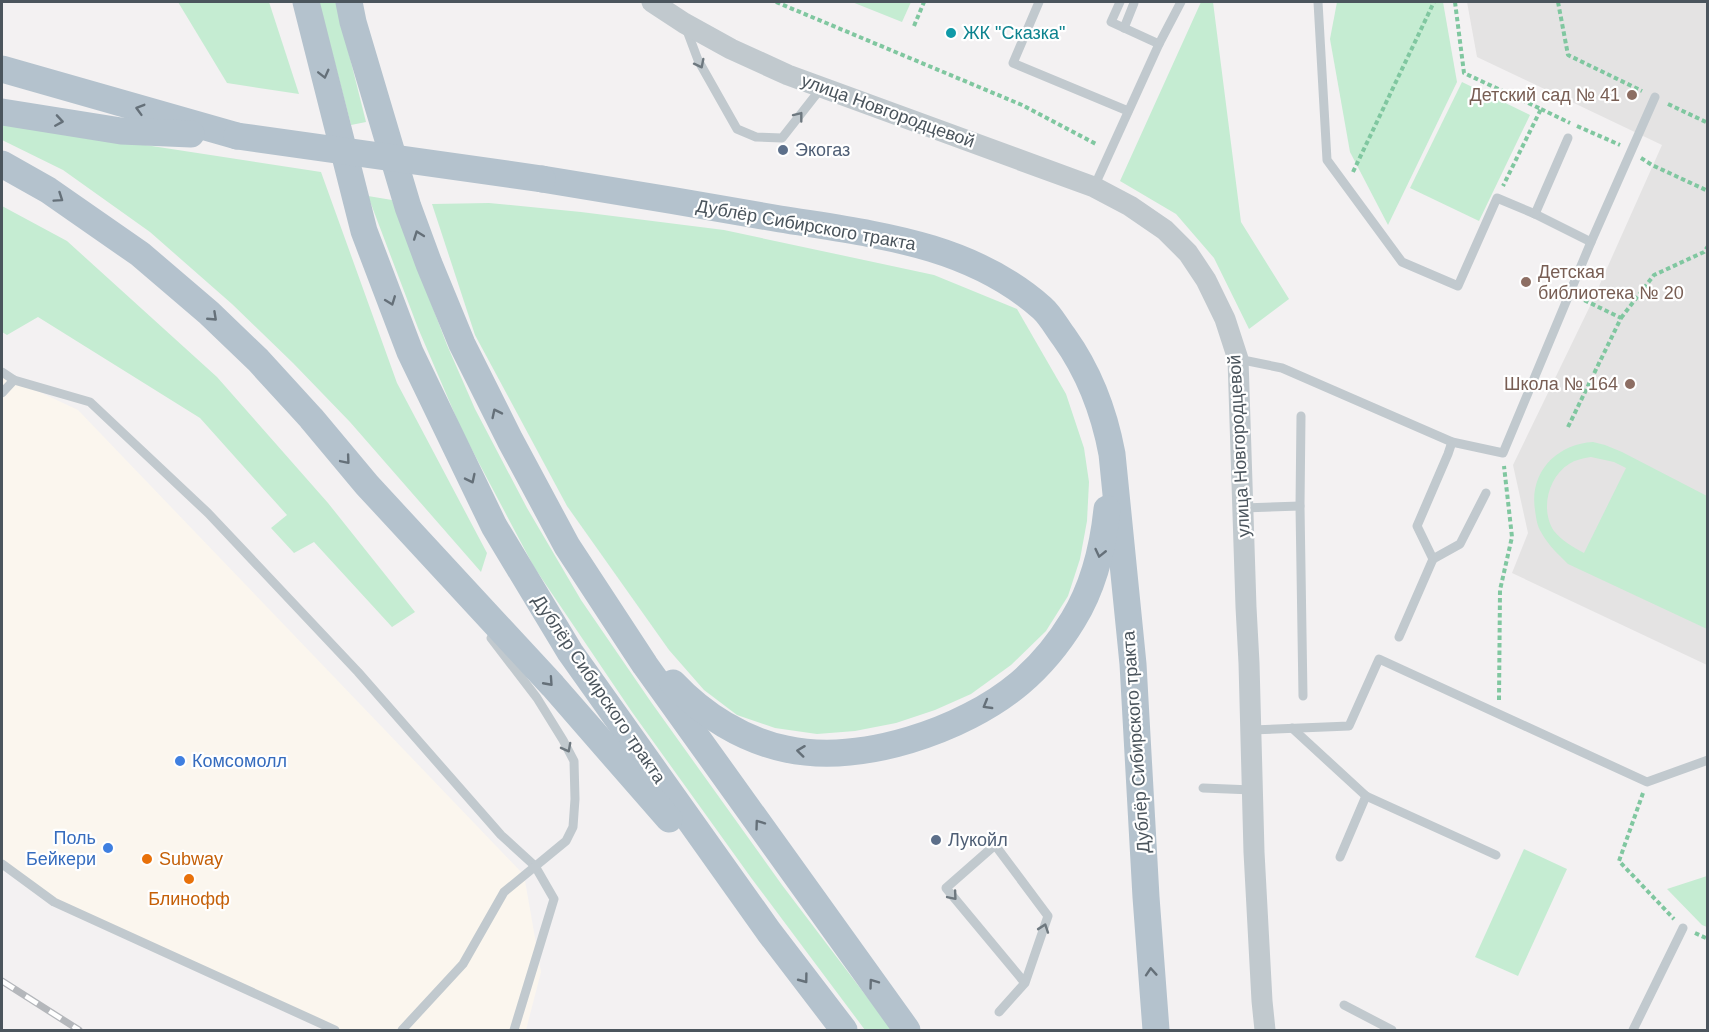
<svg xmlns="http://www.w3.org/2000/svg" width="1709" height="1032" viewBox="0 0 1709 1032" font-family="Helvetica,sans-serif">
<style>
.commercial{fill:#fbf6ee}
.education{fill:#e4e3e3}
.green{fill:#c5ecd2;fill-rule:evenodd}
.lines{fill:none;stroke-linecap:round;stroke-linejoin:round}
.path{stroke:#80c7a0;stroke-width:4;stroke-dasharray:4.5 3;stroke-linecap:butt}
.service{stroke:#c1c9ce;stroke-width:9}
.tertiary{stroke:#c1c9ce;stroke-width:21}
.primary{stroke:#b4c2cd;stroke-width:27}
.rail-casing{stroke:#b4b7bb;stroke-width:7}
.rail{stroke:#fff;stroke-width:4.5;stroke-dasharray:14;stroke-linecap:butt}
.primary-bridge{stroke:#b4c2cd;stroke-width:27}
.oneway{stroke:#6e787f}
.oneway2{stroke:#657079}
.culture-dot{fill:#0f9aa8;stroke:#fff;stroke-width:2}
.education-dot{fill:#8d6e63;stroke:#fff;stroke-width:2}
.service-dot{fill:#5c6f8a;stroke:#fff;stroke-width:2}
.shop-dot{fill:#3f7fe0;stroke:#fff;stroke-width:2}
.food-dot{fill:#e8710a;stroke:#fff;stroke-width:2}
.labels{text-anchor:middle;stroke-width:4.5;stroke-linejoin:round;paint-order:stroke}
.culture-label{font-size:18px;fill:#0d838f;stroke:#fff;text-anchor:start}
.education-label{font-size:18px;fill:#785e54;stroke:#fff;text-anchor:end}
.street-label{font-size:18px;fill:#4b555d;stroke:#fff}
.service-label{font-size:18px;fill:#4e5e75;stroke:#fff;text-anchor:start}
.shop-label{font-size:18px;fill:#366cbe;stroke:#fff;text-anchor:start}
.food-label{font-size:18px;fill:#c56008;stroke:#fff;text-anchor:start}
</style>
<rect width="100%" height="100%" fill="#f3f1f2"/>
<polygon class="commercial" points="2,372 14,380 78,410 524,875 541,972 526,1030 335,1030 54,902 2,864"/>
<polygon class="education" points="1467,2 1707,2 1707,665 1512,573 1528,533 1513,465 1591,304 1662,145 1477,57"/>
<g class="green">
<polygon points="178,2 269,2 299,94 227,83"/>
<polygon points="319,2 336,2 366,122 351,125"/>
<polygon points="852,2 911,2 902,22"/>
<polygon points="1201,2 1213,2 1241,222 1289,299 1249,329 1214,258 1176,214 1120,181"/>
<polygon points="1337,2 1443,2 1457,82 1388,225 1350,152 1330,39"/>
<polygon points="1462,82 1530,115 1479,221 1410,188"/>
<polygon points="2,123 321,172 397,383 487,553 481,572 350,422 293,363 232,304 150,232 63,170 2,140"/>
<polygon points="368,196 392,200 447,345 475,409 527,508 581,600 651,702 782,885 892,1030 865,1030 752,879 632,712 534,567 462,431 418,328"/>
<polygon points="489,203 581,212 724,230 934,275 1017,309 1066,394 1084,448 1089,482 1087,521 1080,559 1068,596 1046,631 1011,665 971,694 935,710 896,723 855,731 817,734 775,728 737,715 704,690 669,650 567,506 475,335 432,204"/>
<polygon points="2,206 67,241 217,377 328,503 415,612 392,627 314,542 294,553 271,528 287,515 200,418 38,317 7,335 2,332"/>
<path d="M1593,442L1605,445L1622,452L1707,496V629L1568,564C1558,554 1548,545 1541,532C1537,526 1536,517 1535,510C1529,473 1556,444 1593,442ZM1591,457L1614,462L1626,468L1584,553C1573,547 1562,541 1554,531C1540,510 1548,477 1569,464C1575,460 1583,458 1591,457Z"/>
<polygon points="1524,849 1567,869 1518,976 1475,957"/>
<polygon points="1707,876 1708,876 1707,927 1702,925 1667,889"/>
</g>
<g class="lines">
<g class="path">
<polyline points="776,2 1022,105 1096,144"/>
<polyline points="1455,2 1464,73 1541,109 1503,186"/>
<polyline points="1558,2 1568,55 1642,91"/>
<polyline points="914,26 924,2"/>
<polyline points="1668,104 1708,123"/>
<polyline points="1541,109 1570,123"/>
<polyline points="1577,126 1620,145"/>
<polyline points="1641,158 1652,165 1708,191"/>
<polyline points="1353,172 1434,2"/>
<polyline points="1621,318 1654,275 1704,252 1708,246"/>
<polyline points="1568,427 1621,318 1582,299"/>
<polyline points="1499,700 1500,590 1512,537 1504,466"/>
<polyline points="1643,793 1619,861 1674,919"/>
<polyline points="1695,933 1708,939"/>
</g>
<g class="service">
<polyline points="1039,2 1013,63 1128,111"/>
<polyline points="1120,2 1111,22 1159,44"/>
<polyline points="1318,2 1327,160 1402,262 1458,286 1497,198 1535,214 1591,242"/>
<polyline points="686,28 698,60 737,129 756,137 782,138 822,87"/>
<polyline points="1124,28 1134,3"/>
<polyline points="1094,187 1159,44 1181,2"/>
<polyline points="1535,214 1568,138"/>
<polyline points="1238,359 1282,368 1452,442 1503,453 1591,242 1655,97"/>
<polyline points="2,372 14,380 90,402 208,513 358,672 501,835 535,866 554,899 514,1030"/>
<polyline points="2,393 14,380"/>
<polyline points="1301,416 1300,506 1303,696"/>
<polyline points="1243,508 1300,506"/>
<polyline points="1433,559 1460,544 1486,493"/>
<polyline points="1399,637 1433,559 1417,526 1448,454 1452,442"/>
<polyline points="1292,728 1366,796 1496,855"/>
<polyline points="1251,730 1349,726 1379,659 1647,782 1708,760"/>
<polyline points="1203,788 1252,790"/>
<polyline points="1340,857 1366,796"/>
<polyline points="2,864 54,902 335,1030"/>
<polyline points="1344,1005 1392,1030"/>
<polyline points="999,1012 1025,983 1048,916 995,845 946,888 1025,983"/>
<polyline points="402,1030 463,964 504,892 566,841 573,827 575,799 574,761 563,740 537,698 491,638"/>
<polyline points="1633,1030 1683,928"/>
</g>
<polyline class="tertiary" points="652,2 684,23 731,49 788,75 1094,187 1130,206 1165,230 1188,253 1206,280 1225,319 1238,359 1246,607 1249,663 1254,852 1262,1001 1265,1030"/>
<g class="primary">
<polyline points="306,2 364,231 410,352 494,526 570,652 769,932 844,1030"/>
<polyline points="349,2 353,22 408,207 429,264 462,344 510,440 567,546 645,665 907,1030"/>
<polyline points="2,69 237,136"/>
<polyline points="2,112 121,131 191,134"/>
<polyline points="2,164 48,190 140,254 209,313 258,360 311,418 367,485 553,686 669,819"/>
<path d="M542,179C621,192 701,205 780,219C872,234 969,243 1042,308C1051,316 1057,328 1064,337C1089,372 1104,411 1112,454L1133,664L1146,897L1156,1030"/>
<path d="M673,683C703,715 743,740 786,749C860,765 963,731 1020,683C1040,666 1059,643 1073,620C1094,586 1103,548 1107,509"/>
</g>
<g class="rail-casing">
<polyline id="rail" points="2,981 79,1030"/>
</g>
<use href="#rail" class="rail"/>
<polyline class="primary-bridge" points="237,136 542,179"/>
</g>
<defs><path id="oneway-chevron" d="M-2-3.5L2.5 0L-2 3.5" fill="none" stroke-width="1.6" stroke-linecap="round" stroke-linejoin="round" transform="scale(1.5)"/></defs>
<g class="oneway">
<use href="#oneway-chevron" transform="translate(700 64) rotate(63)"/>
<use href="#oneway-chevron" transform="translate(799 116) rotate(-52)"/>
<use href="#oneway-chevron" transform="translate(567 748) rotate(62)"/>
<use href="#oneway-chevron" transform="translate(953 896) rotate(50)"/>
<use href="#oneway-chevron" transform="translate(1044 928) rotate(-71)"/>
</g>
<g class="oneway2">
<use href="#oneway-chevron" transform="translate(324 74) rotate(76)"/>
<use href="#oneway-chevron" transform="translate(140 109) rotate(-164)"/>
<use href="#oneway-chevron" transform="translate(59 121) rotate(9)"/>
<use href="#oneway-chevron" transform="translate(59 198) rotate(34)"/>
<use href="#oneway-chevron" transform="translate(418 235) rotate(-110)"/>
<use href="#oneway-chevron" transform="translate(391 301) rotate(69)"/>
<use href="#oneway-chevron" transform="translate(213 317) rotate(43)"/>
<use href="#oneway-chevron" transform="translate(496 413) rotate(-116)"/>
<use href="#oneway-chevron" transform="translate(346 460) rotate(50)"/>
<use href="#oneway-chevron" transform="translate(471 479) rotate(64)"/>
<use href="#oneway-chevron" transform="translate(1100 553) rotate(103)"/>
<use href="#oneway-chevron" transform="translate(549 682) rotate(48)"/>
<use href="#oneway-chevron" transform="translate(987 705) rotate(150)"/>
<use href="#oneway-chevron" transform="translate(801 751) rotate(-173)"/>
<use href="#oneway-chevron" transform="translate(759 824) rotate(-126)"/>
<use href="#oneway-chevron" transform="translate(1151 972) rotate(-94)"/>
<use href="#oneway-chevron" transform="translate(804 979) rotate(53)"/>
<use href="#oneway-chevron" transform="translate(873 983) rotate(-126)"/>
</g>
<circle class="culture-dot" cx="951" cy="33" r="6"/>
<g class="education-dot">
<circle cx="1632" cy="95" r="6"/>
<circle cx="1526" cy="282" r="6"/>
<circle cx="1630" cy="384" r="6"/>
</g>
<g class="service-dot">
<circle cx="783" cy="150" r="6"/>
<circle cx="936" cy="840" r="6"/>
</g>
<g class="shop-dot">
<circle cx="180" cy="761" r="6"/>
<circle cx="108" cy="848" r="6"/>
</g>
<g class="food-dot">
<circle cx="147" cy="859" r="6"/>
<circle cx="189" cy="879" r="6"/>
</g>
<g class="labels">
<g class="culture-label">
<text x="963" y="39">ЖК "Сказка"</text>
</g>
<g class="education-label">
<text x="1620" y="101">Детский сад № 41</text>
<text x="1538" y="278" text-anchor="start">Детская<tspan x="1538" dy="21">библиотека № 20</tspan></text>
<text x="1618" y="390">Школа № 164</text>
</g>
<g class="street-label">
<text transform="translate(888 111) rotate(20)" y="6">улица Новгородцевой</text>
<text transform="translate(806 225) rotate(10)" y="6">Дублёр Сибирского тракта</text>
<text transform="translate(1239 446) rotate(-93)" y="6">улица Новгородцевой</text>
<text transform="translate(599 689) rotate(56)" y="6">Дублёр Сибирского тракта</text>
<text transform="translate(1136 742) rotate(-94)" y="6">Дублёр Сибирского тракта</text>
</g>
<g class="service-label">
<text x="795" y="156">Экогаз</text>
<text x="948" y="846">Лукойл</text>
</g>
<g class="shop-label">
<text x="192" y="767">Комсомолл</text>
<text x="96" y="844" text-anchor="end">Поль<tspan x="96" dy="21">Бейкери</tspan></text>
</g>
<g class="food-label">
<text x="159" y="865">Subway</text>
<text x="189" y="905" text-anchor="middle">Блинофф</text>
</g>
</g>
<rect width="1709" height="1032" fill="none" stroke="#4b555d" stroke-width="6"/>
</svg>
